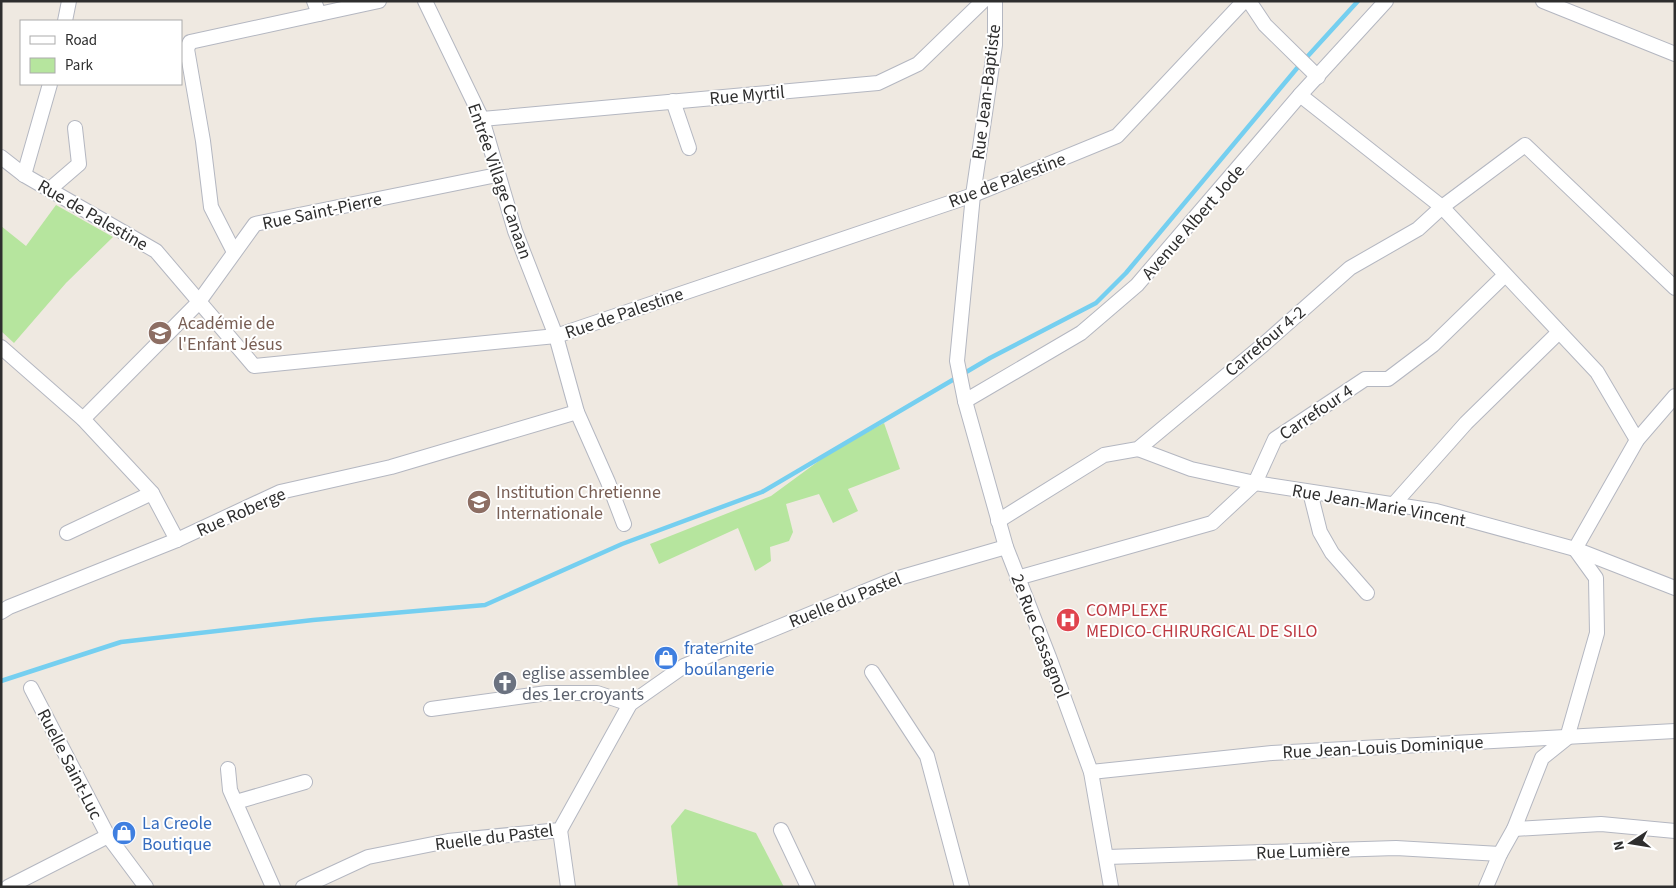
<svg xmlns="http://www.w3.org/2000/svg" width="1676" height="888" viewBox="0 0 1676 888" font-family="'Source Sans 3',sans-serif">
<style>
.green{fill:#b6e59e}
.lines{fill:none;stroke-linecap:round;stroke-linejoin:round}
.stream{stroke:#75cff0;stroke-width:4.5}
.minor-casing{stroke:#b4b7c1;stroke-width:16}
.minor{stroke:#fff;stroke-width:14}
.labels{text-anchor:middle;stroke-width:4;stroke-linejoin:round;paint-order:stroke}
.street-label{font-size:18px;fill:#2e2e2e;stroke:#fff}
.education-label{font-size:18px;fill:#785e54;stroke:#fff;text-anchor:start}
.health-label{font-size:18px;fill:#be3a42;stroke:#fff;text-anchor:start}
.shop-label{font-size:18px;fill:#366cbe;stroke:#fff;text-anchor:start}
.worship-label{font-size:18px;fill:#5b616d;stroke:#fff;text-anchor:start}
</style>
<rect width="100%" height="100%" fill="#efe9e1"/>
<g class="green">
<polygon points="56,205 113,237 66,283 14,343 1,331 1,226 26,246"/>
<polygon points="884,423 900,469 848,489 858,511 833,523 819,494 786,504 793,532 789,541 770,547 771,561 755,571 738,528 659,564 650,544 771,496 831,452"/>
<polygon points="685,809 756,833 784,887 678,887 671,826"/>
</g>
<g class="lines">
<g class="stream">
<polyline points="1307,57 1358,1"/>
<polyline points="1,681 121,642 313,620 485,605 622,544 762,492 990,358 1096,303 1126,273 1298,67"/>
</g>
<g class="minor-casing">
<g id="minor">
<polyline points="314,1 319,14 379,1"/>
<polyline points="425,1 482,119 515,231 556,336 577,412 608,482 624,524"/>
<polyline points="995,1 995,45 973,195 957,361 965,401 1006,547 1049,657 1091,772 1111,887"/>
<polyline points="1249,1 1265,25 1318,77"/>
<polyline points="1543,1 1675,54"/>
<polyline points="65,21 69,1"/>
<polyline points="1300,95 1442,207 1597,372 1637,440"/>
<polyline points="673,101 689,148"/>
<polyline points="482,119 878,83 918,64 983,1"/>
<polyline points="1,157 24,175 156,251 254,366 556,336 973,195 1117,136 1244,1"/>
<polyline points="24,175 50,84"/>
<polyline points="50,189 79,164 75,128"/>
<polyline points="234,252 211,207 203,141 187,49 190,42 319,14"/>
<polyline points="1,347 83,419 152,493 177,540"/>
<polyline points="965,401 1081,333 1137,285 1300,95 1386,1"/>
<polyline points="83,419 198,303 255,224 497,175"/>
<polyline points="1138,449 1191,469 1255,483 1436,511 1575,549 1675,588"/>
<polyline points="1310,492 1320,532 1332,553 1367,593"/>
<polyline points="1393,505 1466,423 1559,332"/>
<polyline points="998,521 1104,455 1138,449 1263,345 1350,268 1418,229 1442,207 1525,145 1675,288"/>
<polyline points="67,533 152,493"/>
<polyline points="1017,578 1212,523 1255,483 1275,439 1365,379 1388,379 1433,345 1505,275"/>
<polyline points="1,612 9,607 177,540 280,492 391,467 577,412"/>
<polyline points="872,672 927,756 962,887"/>
<polyline points="31,688 108,836 146,887"/>
<polyline points="431,709 547,693 597,693 630,704"/>
<polyline points="228,769 230,790 273,887"/>
<polyline points="1091,772 1272,753 1675,731"/>
<polyline points="236,802 305,782"/>
<polyline points="1514,829 1601,824 1675,831"/>
<polyline points="560,830 568,887"/>
<polyline points="781,830 808,887"/>
<polyline points="1107,857 1396,848 1500,854"/>
<polyline points="8,887 108,836"/>
<polyline points="303,887 368,857 448,841 560,830 630,704 684,666 895,579 1006,547"/>
<polyline points="1486,887 1500,854 1514,829 1542,758 1567,738 1597,633 1596,578 1575,549 1637,440 1675,396"/>
</g>
</g>
<use href="#minor" class="minor"/>
</g>
<defs>
<g id="school-disc" transform="scale(1.25)"><circle r="9.5" fill="#8d6e63" stroke="#fff"/><path d="M0-5L7-2L0 1L-7-2ZM-4 1L0 2.5L4 1V4Q0 6-4 4Z" fill="#fff"/></g>
<g id="hospital-disc" transform="scale(1.25)"><circle r="9.5" fill="#e0444e" stroke="#fff"/><path d="M-5-5h3v3.5h4V-5h3V5h-3V1.5h-4V5h-3Z" fill="#fff"/></g>
<g id="shop-disc" transform="scale(1.25)"><circle r="9.5" fill="#3f7fe0" stroke="#fff"/><path d="M-5-2.5h2.3a2.7 3.5 0 0 1 5.4 0H5L5.5 6h-11ZM-1.5-2.5h3a1.5 2.3 0 0 0-3 0Z" fill="#fff"/></g>
<g id="church-disc" transform="scale(1.25)"><circle r="9.5" fill="#6b7280" stroke="#fff"/><path d="M-1.2-6h2.4v3.5h3.3v2.4h-3.3V6h-2.4V-.1h-3.3v-2.4h3.3Z" fill="#fff"/></g>
</defs>
<g fill-rule="evenodd">
<use href="#school-disc" x="160" y="333"/>
<use href="#school-disc" x="479" y="502"/>
<use href="#hospital-disc" x="1068" y="620"/>
<use href="#shop-disc" x="666" y="658"/>
<use href="#church-disc" x="505" y="683"/>
<use href="#shop-disc" x="124" y="833"/>
</g>
<g class="labels">
<g class="street-label">
<text transform="translate(986 92) rotate(-83)" y="6">Rue Jean-Baptiste</text>
<text transform="translate(747 95) rotate(-5)" y="6">Rue Myrtil</text>
<text transform="translate(1007 180) rotate(-21)" y="6">Rue de Palestine</text>
<text transform="translate(500 181) rotate(71)" y="6">Entrée Village Canaan</text>
<text transform="translate(322 211) rotate(-12)" y="6">Rue Saint-Pierre</text>
<text transform="translate(93 215) rotate(30)" y="6">Rue de Palestine</text>
<text transform="translate(1193 222) rotate(-49)" y="6">Avenue Albert Jode</text>
<text transform="translate(624 313) rotate(-19)" y="6">Rue de Palestine</text>
<text transform="translate(1265 341) rotate(-40)" y="6">Carrefour 4-2</text>
<text transform="translate(1316 412) rotate(-34)" y="6">Carrefour 4</text>
<text transform="translate(1379 505) rotate(10)" y="6">Rue Jean-Marie Vincent</text>
<text transform="translate(241 512) rotate(-24)" y="6">Rue Roberge</text>
<text transform="translate(845 600) rotate(-22)" y="6">Ruelle du Pastel</text>
<text transform="translate(1040 636) rotate(69)" y="6">2e Rue Cassagnol</text>
<text transform="translate(1383 747) rotate(-3)" y="6">Rue Jean-Louis Dominique</text>
<text transform="translate(70 764) rotate(63)" y="6">Ruelle Saint-Luc</text>
<text transform="translate(494 837) rotate(-7)" y="6">Ruelle du Pastel</text>
<text transform="translate(1303 851) rotate(-2)" y="6">Rue Lumière</text>
</g>
<g class="education-label">
<text x="178" y="329">Académie de<tspan x="178" dy="21">l'Enfant Jésus</tspan></text>
<text x="496" y="498">Institution Chretienne<tspan x="496" dy="21">Internationale</tspan></text>
</g>
<g class="health-label">
<text x="1086" y="616">COMPLEXE<tspan x="1086" dy="21">MEDICO-CHIRURGICAL DE SILO</tspan></text>
</g>
<g class="shop-label">
<text x="684" y="654">fraternite<tspan x="684" dy="21">boulangerie</tspan></text>
<text x="142" y="829">La Creole<tspan x="142" dy="21">Boutique</tspan></text>
</g>
<g class="worship-label">
<text x="522" y="679">eglise assemblee<tspan x="522" dy="21">des 1er croyants</tspan></text>
</g>
</g>
<rect width="1676" height="888" fill="none" stroke="#2e2e2e" stroke-width="5"/>
<rect x="20" y="20" width="162" height="65" fill="#ffffff" stroke="#ababab"/>
<rect x="30" y="36" width="25" height="8" fill="#ffffff" stroke="#ababab"/>
<text x="65" y="45" font-size="15" fill="#2e2e2e">Road</text>
<rect x="30" y="58" width="25" height="15" fill="#b6e59e" stroke="#ababab"/>
<text x="65" y="70" font-size="15" fill="#2e2e2e">Park</text>
<g transform="translate(1631 843) rotate(258)" stroke="#ffffff" stroke-width="4" paint-order="stroke">
<path d="M0-4L9 19L0 12L-9 19Z" fill="#2e2e2e"/>
<text y="-8" font-size="14" font-weight="bold" text-anchor="middle" fill="#2e2e2e">N</text>
</g>
</svg>
